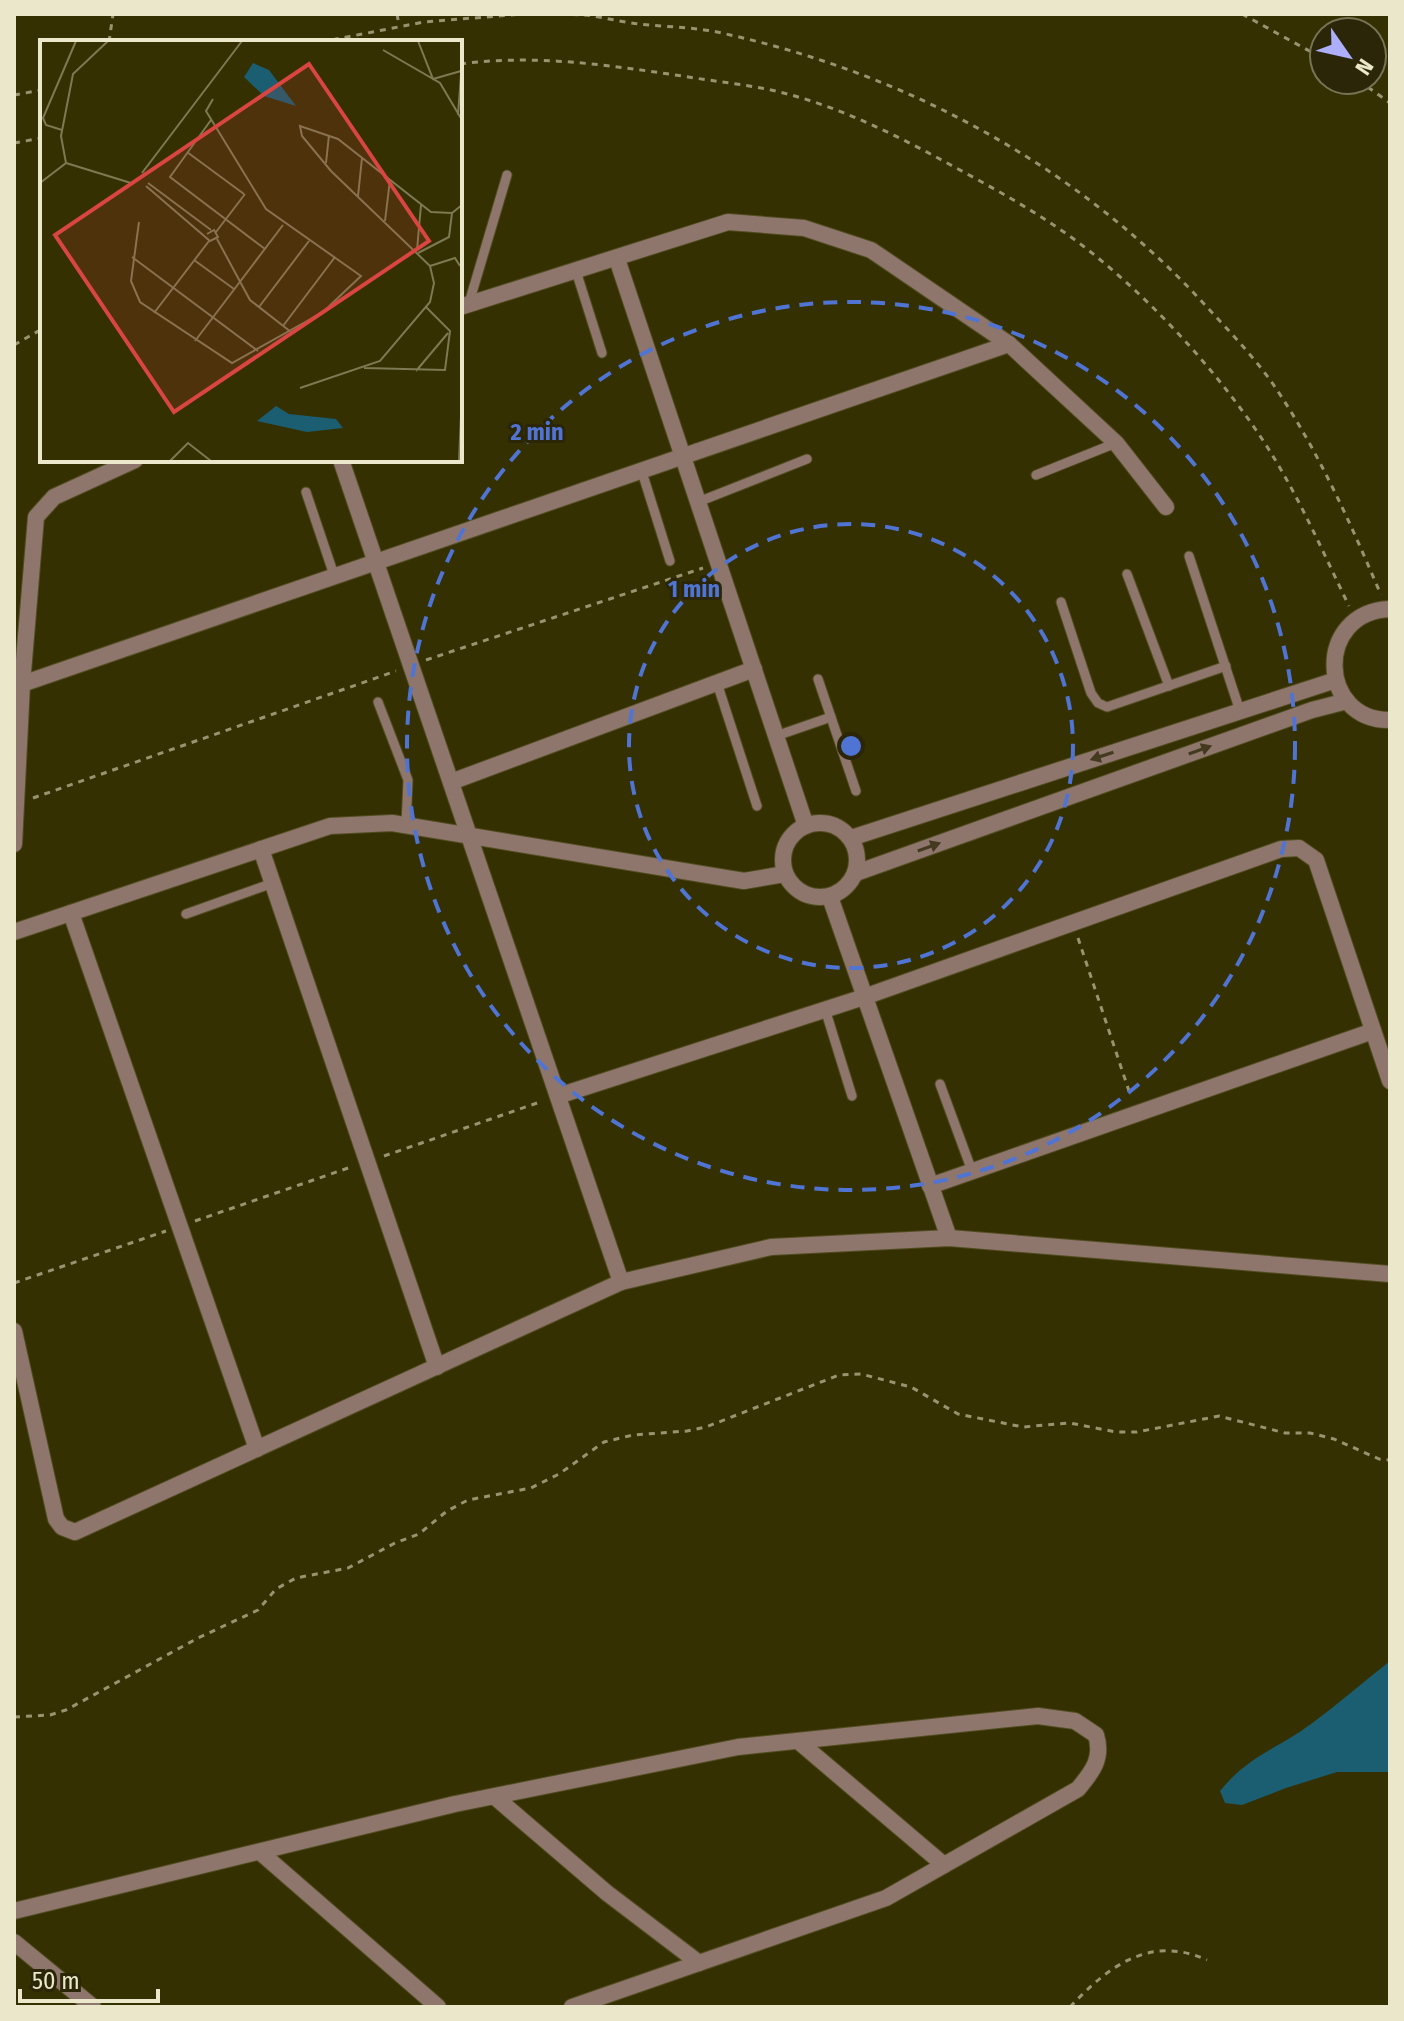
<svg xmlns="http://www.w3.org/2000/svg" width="1404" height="2021" viewBox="0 0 1404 2021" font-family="'Fira Sans Condensed',sans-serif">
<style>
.water{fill:#1b5d71}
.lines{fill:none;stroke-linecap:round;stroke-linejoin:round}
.lane-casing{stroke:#524d22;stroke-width:11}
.street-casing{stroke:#524d22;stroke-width:18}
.path{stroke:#989470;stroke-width:3;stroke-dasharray:6 6;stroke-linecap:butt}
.lane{stroke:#8f766c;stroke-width:9}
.street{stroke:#8f766c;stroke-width:16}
.oneway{fill:#433a20}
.ring{fill:none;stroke:#5074d4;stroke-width:4;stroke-dasharray:14 10}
.inset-road{fill:none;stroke:#7d7952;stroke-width:2}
.view{fill:#d94540;fill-opacity:0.15;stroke:#d94540;stroke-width:4}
.inset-edge{fill:none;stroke:#eae7ca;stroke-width:4}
.centre{fill:#5074d4;stroke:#2a2607;stroke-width:4}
.ring-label{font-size:24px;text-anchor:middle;font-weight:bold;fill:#5074d4;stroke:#2a2607;stroke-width:6;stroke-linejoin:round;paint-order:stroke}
</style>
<rect width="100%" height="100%" fill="#353002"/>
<path class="water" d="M1390,1661V1772H1337L1286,1788L1242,1805L1225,1803L1220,1791C1248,1756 1277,1749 1311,1724C1338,1704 1363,1682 1390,1661Z"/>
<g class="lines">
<g class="lane-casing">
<g id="lane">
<polyline points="576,271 602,353"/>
<polyline points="469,303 507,175"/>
<polyline points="642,472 670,561"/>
<polyline points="1036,475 1116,443"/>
<polyline points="306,492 334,575"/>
<polyline points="698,502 807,459"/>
<polyline points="1189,556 1240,711"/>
<polyline points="1127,574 1169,686"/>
<polyline points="1061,602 1091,693 1098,703 1107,707 1226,666"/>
<polyline points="818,679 856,791"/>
<polyline points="717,683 757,806"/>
<polyline points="378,702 408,780 406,825"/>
<polyline points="776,736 831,717"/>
<polyline points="186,914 273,883"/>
<polyline points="825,1009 852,1096"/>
<polyline points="940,1084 972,1171"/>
</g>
</g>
<g class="street-casing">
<g id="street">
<polyline points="617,259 806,826"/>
<polyline points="460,307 728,222 804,228 871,250 1009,344 1116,443 1166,507"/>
<polyline points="341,460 621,1282"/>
<path d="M1390,609C1314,612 1318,721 1390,720"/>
<path d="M22,684C350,569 681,459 1009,344"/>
<polyline points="451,782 754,669"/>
<circle cx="820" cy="860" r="37"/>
<polyline points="851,838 1336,680"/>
<polyline points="14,844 22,684 36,517 54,497 135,460"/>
<polyline points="261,849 437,1367"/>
<polyline points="856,873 1312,710 1347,701"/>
<polyline points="830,897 949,1238"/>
<polyline points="71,913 257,1449"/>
<polyline points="14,932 330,826 392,823 744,881 785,874"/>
<polyline points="558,1096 864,997 1281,849 1299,848 1316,860 1390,1081"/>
<polyline points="930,1186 1373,1031"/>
<polyline points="14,1331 56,1519 62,1527 75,1532 621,1282 771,1247 949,1238 1390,1274"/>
<polyline points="798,1741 944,1865"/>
<polyline points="495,1797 607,1893 699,1963"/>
<polyline points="260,1852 438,2007"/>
<path d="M14,1911L455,1804L738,1747L1038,1716L1075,1721L1096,1735C1103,1758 1093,1771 1078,1789L886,1898L572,2007"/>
<polyline points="14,1942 93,2007"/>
</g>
</g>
<g class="path">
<polyline points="397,14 399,25"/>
<path d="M524,14C544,14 565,14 585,15C603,17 621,22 639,24C665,27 692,27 717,32C904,72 1077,165 1206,306C1229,331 1254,357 1273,384C1318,450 1350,522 1381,595"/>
<polyline points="1242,14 1324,59"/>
<polyline points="109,42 113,14"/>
<polyline points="321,42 424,22 523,14"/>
<path d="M460,64C535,54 608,65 682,76C712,81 742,84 771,90C830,103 886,130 938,158C991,187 1046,216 1092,253C1154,303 1211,365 1256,430C1294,485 1320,546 1349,606"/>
<polyline points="1358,80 1390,103"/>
<polyline points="14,95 42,90"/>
<polyline points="14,143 42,138"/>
<polyline points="14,345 42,329"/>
<polyline points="426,660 703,568"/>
<polyline points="33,798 396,671"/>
<polyline points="1078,938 1131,1097"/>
<polyline points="384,1156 540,1102"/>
<polyline points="195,1221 351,1167"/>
<polyline points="14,1283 166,1231"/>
<polyline points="14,1717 50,1715 66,1710 198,1638 258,1610 276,1589 296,1578 348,1568 395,1543 419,1534 447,1511 468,1500 531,1488 559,1474 604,1442 633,1435 687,1431 706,1427 839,1375 861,1374 911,1387 958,1414 1023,1427 1070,1423 1116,1432 1137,1432 1219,1416 1285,1433 1310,1433 1334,1439 1379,1459 1390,1460"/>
<path d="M1070,2007C1108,1967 1149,1934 1207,1960"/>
</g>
<use href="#lane" class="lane"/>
<use href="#street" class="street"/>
</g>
<defs><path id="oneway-solid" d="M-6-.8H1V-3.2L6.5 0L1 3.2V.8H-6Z" transform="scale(2)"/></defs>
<g class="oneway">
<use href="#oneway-solid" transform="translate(1200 750) rotate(-20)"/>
<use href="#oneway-solid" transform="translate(1102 756) rotate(162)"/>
<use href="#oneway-solid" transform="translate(929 847) rotate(-20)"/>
</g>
<g class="ring">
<circle cx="851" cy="746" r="222"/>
<circle cx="851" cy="746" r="444"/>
</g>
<g transform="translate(40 40)">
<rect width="422" height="422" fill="#353002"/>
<path d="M213,23L229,30L256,66L224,56L204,37ZM236,366L249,374L296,379L303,388L267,392L217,381Z" fill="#1b5d71"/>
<path class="inset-road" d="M378,1L393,39L421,31M343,10L400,43L422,80M418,75L422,21M171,80L130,137L225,209M22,90L6,85L3,78L36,1M147,112L204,154M26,123L91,143M286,123L289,95M102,133L202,1M0,143L26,123L21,96L33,34L68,1M108,143L171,190M106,146L170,201L178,197L174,190L167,194M318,156L322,118M345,181L350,140M99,182L91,241L100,262L192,323L283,272L321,236L226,169L166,71L173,59M176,192L205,154M177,199L210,260L251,292M377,210L381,165M378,213L409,197L412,173M92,217L218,311M154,220L194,249M390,226L415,218L420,226M219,267L269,201M114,273L169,201M243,286L295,217M155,301L243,185M324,328L405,330L410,291L386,267M376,331L408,293M260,348L340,321L390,262L394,243L390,226L291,131L262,96L260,86L298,99L391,172L412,173L422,165M130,421L148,403L171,421M419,421L422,353"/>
<path class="view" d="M269,24L389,201L134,372L15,195Z"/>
<rect width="422" height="422" class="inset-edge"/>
</g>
<circle cx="851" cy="746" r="12" class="centre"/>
<g class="ring-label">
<text x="537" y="440">2 min</text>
<text x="694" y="597">1 min</text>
</g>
<rect width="1404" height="2021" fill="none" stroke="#eae7ca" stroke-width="32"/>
<g transform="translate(1348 56) rotate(124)"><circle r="38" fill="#2a2607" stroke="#777355" stroke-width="2"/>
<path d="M0-6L14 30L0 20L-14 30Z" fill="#adaffb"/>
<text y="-12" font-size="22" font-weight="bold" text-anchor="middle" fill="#eae7ca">N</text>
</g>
<path d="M20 1989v12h138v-12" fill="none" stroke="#eae7ca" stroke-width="4"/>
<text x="32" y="1989" font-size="24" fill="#eae7ca" stroke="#2a2607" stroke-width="6" paint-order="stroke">50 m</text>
</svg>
